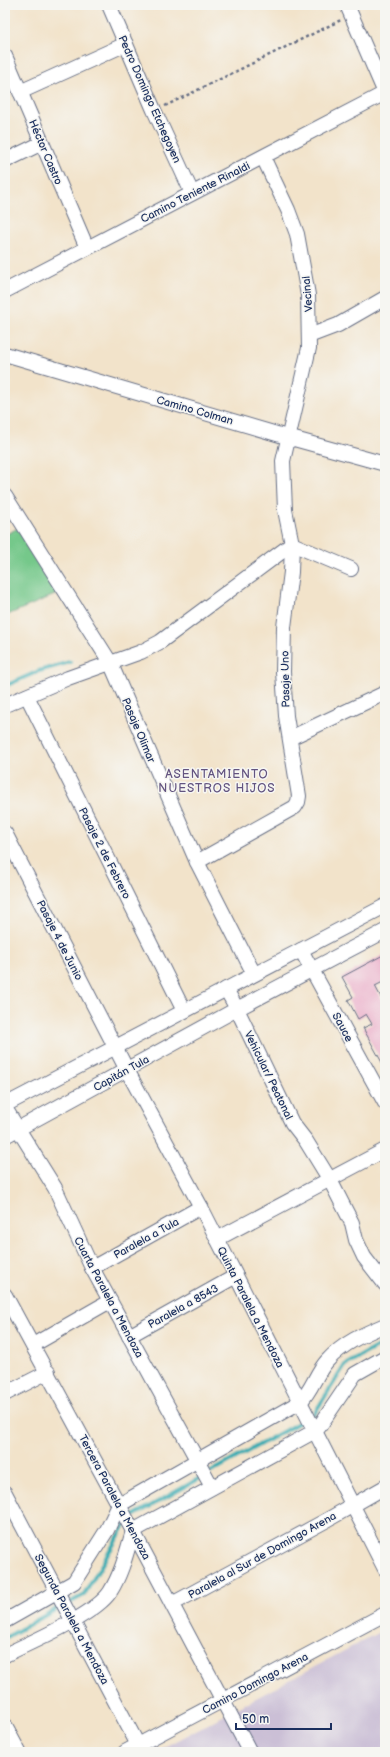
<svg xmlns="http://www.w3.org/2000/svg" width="390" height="1757" viewBox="0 0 390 1757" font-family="'Balsamiq Sans',sans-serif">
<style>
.industrial{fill:#cbbfd6}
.green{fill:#75c88a;stroke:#487c74}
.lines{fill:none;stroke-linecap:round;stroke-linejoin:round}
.stream{stroke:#3aacb2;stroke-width:4}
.building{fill:#e89abe}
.minor-casing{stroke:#666e84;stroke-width:16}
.path{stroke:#666e84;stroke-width:2.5;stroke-dasharray:3 3;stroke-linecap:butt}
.minor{stroke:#fff;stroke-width:14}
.labels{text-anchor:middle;stroke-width:3;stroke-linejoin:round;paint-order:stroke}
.street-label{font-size:11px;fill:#1b2f5e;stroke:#f6f6f2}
.neighbourhood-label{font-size:12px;letter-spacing:1px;fill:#635480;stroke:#f6f6f2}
</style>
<rect width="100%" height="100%" fill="#f6f6f2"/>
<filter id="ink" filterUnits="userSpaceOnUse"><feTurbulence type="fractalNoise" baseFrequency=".025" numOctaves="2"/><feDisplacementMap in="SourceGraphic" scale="8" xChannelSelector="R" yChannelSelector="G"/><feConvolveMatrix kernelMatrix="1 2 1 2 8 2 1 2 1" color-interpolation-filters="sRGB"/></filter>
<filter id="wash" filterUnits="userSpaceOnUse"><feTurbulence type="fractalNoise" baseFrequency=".012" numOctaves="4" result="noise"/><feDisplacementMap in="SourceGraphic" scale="16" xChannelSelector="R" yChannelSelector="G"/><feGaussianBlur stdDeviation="0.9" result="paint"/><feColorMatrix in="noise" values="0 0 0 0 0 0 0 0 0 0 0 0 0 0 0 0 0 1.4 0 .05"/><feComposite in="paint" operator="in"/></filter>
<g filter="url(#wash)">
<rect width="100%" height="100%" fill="#f2e3ca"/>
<polygon class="industrial" points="385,1629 385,1752 155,1752"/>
<polygon class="green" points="18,528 57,594 5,616 5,535"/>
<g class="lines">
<g class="stream">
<polyline points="5,686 39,671 70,662"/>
<polyline points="314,1414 345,1365 385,1342"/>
<polyline points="211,1472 300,1422"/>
<polyline points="131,1517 202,1477"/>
<polyline points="71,1602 84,1595 125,1525"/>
<polyline points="5,1638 60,1607"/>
</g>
</g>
<g id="blocks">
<polygon class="building" points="385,954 385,981 375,986 385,1005 385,1068 363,1028 372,1024 366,1014 358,1019 348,1000 353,997 342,977"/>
</g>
</g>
<g filter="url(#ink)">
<use href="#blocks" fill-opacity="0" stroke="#666e84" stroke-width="1"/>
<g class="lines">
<g class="minor-casing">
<g id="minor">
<polyline points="109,5 154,110 192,193"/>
<polyline points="347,5 385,93"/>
<polyline points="5,56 87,248"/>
<polyline points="20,92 126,44"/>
<polyline points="5,161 42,143"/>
<polyline points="5,291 385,93"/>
<polyline points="309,336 338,325 385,298"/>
<polyline points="5,354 287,437 385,464"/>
<polyline points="5,496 110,662 197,862 254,974"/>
<polyline points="27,696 184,1011"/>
<polyline points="5,705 68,678 141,652 160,642 292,544 351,569"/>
<polyline points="290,738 385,693"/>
<polyline points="5,833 127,1070 201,1207 385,1569"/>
<polyline points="197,862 295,807 298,802 299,796 286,716 283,672 284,627 291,572 292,544 285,510 283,461 309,348 308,295 297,234 288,210 263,157"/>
<polyline points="385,931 237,1009 292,1123 306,1141 330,1180 352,1223 356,1240 364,1257 385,1284"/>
<polyline points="301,950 385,1103"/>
<polyline points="5,1105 385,906"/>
<polyline points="5,1108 55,1188 92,1268 212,1487"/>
<polyline points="5,1136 237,1009 226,989"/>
<polyline points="217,1239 385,1150"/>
<polyline points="92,1268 201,1207"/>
<polyline points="5,1295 133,1531 250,1752"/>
<polyline points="129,1336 236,1276"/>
<polyline points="33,1345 110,1301"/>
<polyline points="5,1394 48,1372"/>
<polyline points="5,1493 138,1745"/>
<polyline points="172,1604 327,1520 385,1487"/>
<path d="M5,1621L74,1582L107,1530L119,1505L300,1402C312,1390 316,1373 327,1361C343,1343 364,1334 385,1325"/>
<path d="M5,1655C31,1642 95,1615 110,1592C122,1573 127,1551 133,1531L315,1431L319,1427L355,1374L385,1357"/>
<polyline points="5,1726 19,1752"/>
<polyline points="125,1752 385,1614"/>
</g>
</g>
<polyline class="path" points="165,106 341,20"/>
<use href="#minor" class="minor"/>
</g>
</g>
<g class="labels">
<g class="street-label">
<text transform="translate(150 99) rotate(66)" y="4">Pedro Domingo Etchegoyen</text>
<text transform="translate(46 152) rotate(67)" y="4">Héctor Castro</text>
<text transform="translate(195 192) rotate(-27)" y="4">Camino Teniente Rinaldi</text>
<text transform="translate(307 294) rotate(-95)" y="4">Vecinal</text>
<text transform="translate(195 410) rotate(16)" y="4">Camino Colman</text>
<text transform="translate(285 679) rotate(-91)" y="4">Pasaje Uno</text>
<text transform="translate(139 730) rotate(67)" y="4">Pasaje Olimar</text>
<text transform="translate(105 853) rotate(63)" y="4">Pasaje 2 de Febrero</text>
<text transform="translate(60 940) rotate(63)" y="4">Pasaje 4 de Junio</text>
<text transform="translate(343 1027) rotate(62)" y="4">Sauce</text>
<text transform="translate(121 1073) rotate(-29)" y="4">Capitán Tula</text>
<text transform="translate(269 1075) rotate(64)" y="4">Vehicular/ Peatonal</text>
<text transform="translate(146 1238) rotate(-29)" y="4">Paralela a Tula</text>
<text transform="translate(109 1297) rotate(62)" y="4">Cuarta Paralela a Mendoza</text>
<text transform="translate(183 1306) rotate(-29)" y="4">Paralela a 8543</text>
<text transform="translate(251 1307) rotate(63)" y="4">Quinta Paralela a Mendoza</text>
<text transform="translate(115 1497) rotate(62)" y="4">Tercera Paralela a Mendoza</text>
<text transform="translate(262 1555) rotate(-29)" y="4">Paralela al Sur de Domingo Arena</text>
<text transform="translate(72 1619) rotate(62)" y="4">Segunda Paralela a Mendoza</text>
<text transform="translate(255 1683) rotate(-28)" y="4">Camino Domingo Arena</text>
</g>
<g class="neighbourhood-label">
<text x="217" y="778">ASENTAMIENTO<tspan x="217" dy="14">NUESTROS HIJOS</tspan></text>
</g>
</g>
<rect width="390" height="1757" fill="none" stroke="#f6f6f2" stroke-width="20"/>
<path d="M236 1723v6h95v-6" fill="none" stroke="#1b2f5e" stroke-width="2"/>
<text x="242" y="1723" font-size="12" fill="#1b2f5e" stroke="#f6f6f2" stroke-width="3" paint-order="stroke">50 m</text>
</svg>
